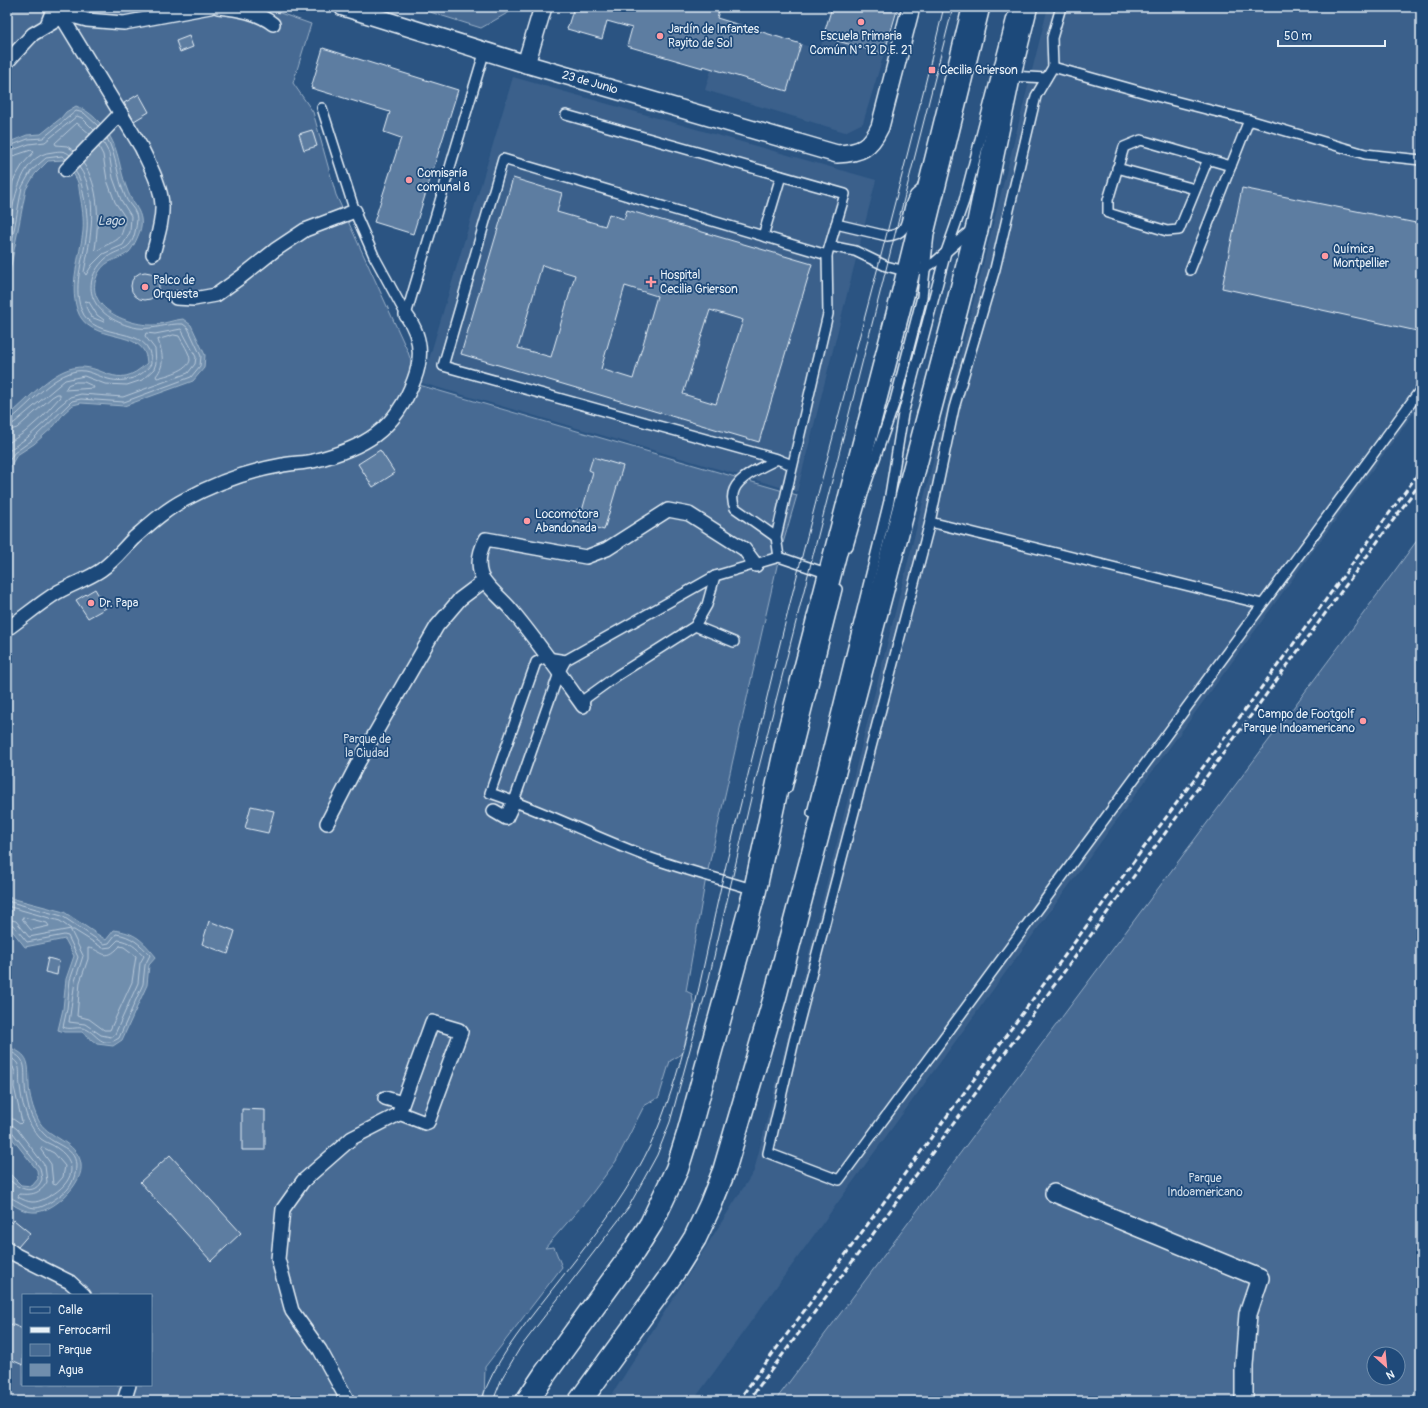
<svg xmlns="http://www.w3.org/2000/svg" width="1428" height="1408" viewBox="0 0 1428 1408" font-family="Pangolin,sans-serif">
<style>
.built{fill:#3a608b}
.green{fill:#476b93;stroke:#98aec6;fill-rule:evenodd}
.water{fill:#708ead;stroke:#a0b6cb}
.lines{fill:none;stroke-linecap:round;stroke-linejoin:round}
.shore{stroke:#b8c9da;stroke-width:1}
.building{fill:#5d7da1;stroke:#e8f1f8;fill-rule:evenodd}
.service-casing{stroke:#e8f1f8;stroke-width:12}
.pedestrian-casing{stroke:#e8f1f8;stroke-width:16}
.minor-casing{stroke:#e8f1f8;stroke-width:20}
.secondary-casing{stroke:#e8f1f8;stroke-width:25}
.service{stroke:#1f4a7a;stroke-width:9}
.pedestrian{stroke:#1f4a7a;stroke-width:13}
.minor{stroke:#1f4a7a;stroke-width:17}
.secondary{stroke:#1f4a7a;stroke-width:22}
.tram{stroke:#e8f1f8;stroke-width:1}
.rail{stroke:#e8f1f8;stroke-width:3;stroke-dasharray:6 3;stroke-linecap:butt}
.poi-dot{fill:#ff9aa2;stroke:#1f4a7a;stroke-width:1.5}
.labels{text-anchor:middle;stroke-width:3.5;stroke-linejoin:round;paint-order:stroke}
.poi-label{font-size:12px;fill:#e8f1f8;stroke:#1f4a7a;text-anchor:start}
.street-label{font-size:12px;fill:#e8f1f8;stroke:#1f4a7a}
.park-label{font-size:12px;fill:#d0dde9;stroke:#1f4a7a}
.water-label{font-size:13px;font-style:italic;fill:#d0dde9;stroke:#1f4a7a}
</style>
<rect width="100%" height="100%" fill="#2b5482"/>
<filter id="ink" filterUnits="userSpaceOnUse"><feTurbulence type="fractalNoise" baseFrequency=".025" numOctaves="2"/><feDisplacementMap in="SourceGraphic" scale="8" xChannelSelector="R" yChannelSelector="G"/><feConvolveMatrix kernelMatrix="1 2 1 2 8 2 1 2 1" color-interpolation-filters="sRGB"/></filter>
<g filter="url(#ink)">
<g class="built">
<polygon points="832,7 898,7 863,123 845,132 705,90 726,21 820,50"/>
<polygon points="1048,7 1421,7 1421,403 693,1401 608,1401 754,1171"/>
<polygon points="513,77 876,180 797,492 422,383"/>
</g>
<g class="green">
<path d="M7,7H263L311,24L293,83L313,112L336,195L408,352L419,385L797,495L779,557L705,883L686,991L692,994L694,1009L682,1054L670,1061L659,1097L644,1106L616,1161L587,1200L545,1248L554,1247L562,1267L485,1367L484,1401H7ZM23,1295H151V1385H23Z"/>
<polygon points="414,7 512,7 511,11 481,28"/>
<path d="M1421,535V1401H775L1352,629ZM1374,1354H1398V1378H1374Z"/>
</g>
<g class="water">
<path d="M76,106C86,110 91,114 98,121C120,143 117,163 127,189C133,207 148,214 138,236C136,241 132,249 129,252C119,260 106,259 99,272C80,305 126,326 154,325C163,324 173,320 183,319L191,325L205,355L204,368L193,381L124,406L81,403L73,405L64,413L54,426L34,444L17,455L7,472V417C26,402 49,373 73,368C103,361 115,394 147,363C146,325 88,347 77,309C69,283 80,257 83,231C84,219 82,206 80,195C79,190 79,184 77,180C74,173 67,166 63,160L48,161L35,174L26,189L7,286V143L27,135L41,134L61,118L66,112Z"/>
<path d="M7,897L64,912L106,940L114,930C136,933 142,940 156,957L149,965L147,985L122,1040L113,1046L97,1044L82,1032H64L58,1030L63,1009L66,979L74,956L65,939L25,947L10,928H7Z"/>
<path d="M7,1047C31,1054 28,1064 29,1084C29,1095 33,1109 38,1119C46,1138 78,1141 81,1164C84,1183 55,1210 37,1212C26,1213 15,1207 7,1200V1171L21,1185L32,1186L38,1179L37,1170L7,1132Z"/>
</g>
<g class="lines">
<g class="shore">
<polyline points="7,147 28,139 43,138 76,111 84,113 98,126"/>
<polyline points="74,151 67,146 56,145 55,143 77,123 90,134"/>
<polyline points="7,152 29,144 45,142 77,116 82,118 94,130"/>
<polyline points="7,158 31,150 34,152 23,164 13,181 7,207"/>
<path d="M83,163C100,186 99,222 95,249L97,251C116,237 122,246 125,217L115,202L107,180L103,155L99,147"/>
<path d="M79,167C100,196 90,241 84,272L86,275L92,265L103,254L123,245L130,232L131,216L121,200L113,178L109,153L103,142"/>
<path d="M7,239C12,213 17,154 53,152C59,151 65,150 70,155"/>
<polyline points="7,268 22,187 31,171 46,158 62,156 66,159"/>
<polygon points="86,301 89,302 97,315 104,320 104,322 91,317 86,307"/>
<path d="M174,335L179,336C182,342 190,353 190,360C189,370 165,376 157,378L156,376C166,364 162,352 158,340Z"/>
<polygon points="76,382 84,382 93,386 94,388 65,390 68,385"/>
<path d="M7,420L11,419C30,404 48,380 72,372C85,368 93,374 105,378C121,384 141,379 151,364C153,321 94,345 81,309C72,283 85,256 87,230C88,219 86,207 84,197C82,187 81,179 75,171"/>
<polyline points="7,425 14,423 65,380 84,376 105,384 127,385 142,380 154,369 156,363 155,349 145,336 146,333 155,334 181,329 196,357 195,364 188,373 123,397 81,394 70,397 58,407 47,420 28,437 11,449 7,454"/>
<polyline points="7,431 17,428 52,397 57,394 60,394 60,397 43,416 25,432 7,444"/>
<path d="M7,464L14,453L31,441L72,401L81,399L124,402L191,377L200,366L201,356L188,328L183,324C167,323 154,330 138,328C101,322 73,290 105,259C117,248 131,253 135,232C136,227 138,219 136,214C134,207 127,203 125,196C117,177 117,157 107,138"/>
<path d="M7,901L62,916L104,944L109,943L116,934C131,936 140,944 150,955L145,965L143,984L119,1038C99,1051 97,1030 82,1028C76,1027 69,1030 63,1027L67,1009L70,980L78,957L68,936L64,935L27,942L13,925L7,924"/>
<polyline points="7,906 60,921 71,929 29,937 16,921 7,919"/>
<polygon points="23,917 47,923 49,926 31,930 23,920"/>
<path d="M71,930H74L103,948L111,947L118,940C129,941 137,948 144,956L140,963L138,983L115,1034L111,1037L101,1035L85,1024L69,1022L75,981L83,956Z"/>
<path d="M120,946L124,947L136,956L132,982L110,1030H104L89,1019L77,1016L80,982L88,959V948C102,949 104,964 120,946Z"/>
<path d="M7,1051C28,1057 24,1068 25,1085C25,1092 27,1101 29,1109C32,1119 37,1127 45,1135C58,1148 81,1147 75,1174C73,1182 69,1190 62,1194C55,1199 44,1208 35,1208C23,1207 16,1198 7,1197"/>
<path d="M7,1057C24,1061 18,1074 20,1086C21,1094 22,1103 25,1110C28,1121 33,1131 41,1139C46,1143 52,1144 57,1148C83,1166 69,1187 46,1198C35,1204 29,1203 18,1197L19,1194C32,1195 40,1194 47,1182L45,1166L17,1129L12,1125H7"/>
<polyline points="7,1063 13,1067 15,1072 14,1087 22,1122 20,1124 13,1119 7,1119"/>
<path d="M7,1130L13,1133L40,1168L42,1179C35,1198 16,1188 7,1177"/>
<polygon points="42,1147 54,1153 65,1166 63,1177 56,1185 53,1184 51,1164 41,1150"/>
</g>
</g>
<g class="building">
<polygon points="574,7 720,7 717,18 801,44 787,91 703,66 703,68 627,46 632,28 607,21 602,39 567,29"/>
<polygon points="832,7 898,7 884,54 823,37"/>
<polygon points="189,36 193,47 180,52 176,41"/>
<polygon points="323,48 458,90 413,234 374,222 401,138 384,132 390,112 311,88"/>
<polygon points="139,94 149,112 134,121 124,103"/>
<polygon points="312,130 317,146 304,150 299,134"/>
<path d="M513,178L562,193L557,212L605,226L609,214L624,219L627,210L812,264L759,442L461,354ZM542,265L575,275L551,357L518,348ZM625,286L657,296L633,379L601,369ZM710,310L743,320L716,404L683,394Z"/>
<polygon points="1242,188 1421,224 1421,316 1417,331 1222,288"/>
<circle cx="145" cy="286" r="14"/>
<polygon points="380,450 395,473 373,487 358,464"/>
<polygon points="593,457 623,466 604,530 573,521 577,509 582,511 593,472 589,470"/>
<polygon points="95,589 106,608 88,618 76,600"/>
<polygon points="251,806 274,811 268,833 245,828"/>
<polygon points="209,921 235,931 228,954 202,944"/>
<polygon points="48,958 59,961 57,975 45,972"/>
<polygon points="242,1109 265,1110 265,1150 242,1150"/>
<polygon points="170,1155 241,1233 211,1261 140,1182"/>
<polygon points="7,1219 12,1223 14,1220 30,1233 18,1247 7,1240"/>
<polygon points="11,1324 23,1329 23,1365 7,1358 7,1333"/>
</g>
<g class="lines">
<g class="service-casing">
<g id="service">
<polyline points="1061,7 1052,38 1053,67 1036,96 995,269 954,408 930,522 794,1041 768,1153 839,1180 1421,389"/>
<polyline points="1053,67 1167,99 1249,120 1365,154 1421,160"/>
<polyline points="1009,76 1046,78"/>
<polyline points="322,108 356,215 374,256 406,315"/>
<polyline points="566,115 845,194 827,255 828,314 776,537 779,557"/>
<polyline points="1208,159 1179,230 1167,231 1108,213 1108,200 1124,147 1141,140 1231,166"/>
<polyline points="1117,168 1195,189"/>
<path d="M836,224L887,236C914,234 903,211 915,195C918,192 922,189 925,186"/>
<polyline points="763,236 781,176"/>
<polyline points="830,246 855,251 886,266 909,272"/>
<polyline points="922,270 935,262 972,229"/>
<polyline points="1190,270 1249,120"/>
<polyline points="406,315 485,50"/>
<polyline points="777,459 443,366 503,159 827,255"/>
<polyline points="930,522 1262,604"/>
<path d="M776,537L735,508C723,481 758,470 777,459L792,465"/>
<polyline points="848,546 865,487 895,401 922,297 929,234 985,7"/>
<polyline points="695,626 734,642"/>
<path d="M566,660L547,657L536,662L490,793C545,811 596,838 651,858C685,870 720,879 755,890"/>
<polyline points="583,706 586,698 618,675 695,626 707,605 715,576"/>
<polyline points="787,788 837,589"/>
<polyline points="514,801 559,673 566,660 715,576 779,557 829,574"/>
<polyline points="812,813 889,501 903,414 946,252 964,201 1012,17"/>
</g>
</g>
<g class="pedestrian-casing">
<g id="pedestrian">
<path d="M218,7C237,9 258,12 273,24"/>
<path d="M62,17L141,147C149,164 161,185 162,205C163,221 157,238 153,254"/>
<polyline points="47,25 54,7"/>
<polyline points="7,62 33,34 62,17 76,17 87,20 124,23 210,7"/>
<polyline points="66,170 121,113"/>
<polyline points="176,298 194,299 216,295 241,277 275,250 305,230 355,211"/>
<path d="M7,629C24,617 40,603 58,592C72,584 88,579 101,570C114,561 123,549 134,538C150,524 165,510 184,500C215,483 249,471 283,465C293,463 304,463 313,461C364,448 395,431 414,380C423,357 421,335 406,315"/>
<path d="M583,706C560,674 538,642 513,612C505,601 486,587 481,575C477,563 480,550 486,539L586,557L607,549L668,510L689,514L744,549L756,565"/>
<polyline points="494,811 506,818 514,801"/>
<polyline points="327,823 358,763 437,626 460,599 484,581"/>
<polygon points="432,1022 459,1030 461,1032 428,1122 425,1123 399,1113"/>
<polyline points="385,1098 402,1103"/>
<polyline points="7,1248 16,1255 70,1282 84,1295"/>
<polyline points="124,1401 129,1385"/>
<polyline points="348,1401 320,1350 292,1311 278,1259 283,1209 303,1181 352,1138 399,1114"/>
</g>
</g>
<g class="minor-casing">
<g id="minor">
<path d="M343,7L526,64L837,154C861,153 870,148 880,127L911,7"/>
<polyline points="526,64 543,7"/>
<polyline points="1054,1193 1260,1278 1248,1314 1244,1365 1244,1401"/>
</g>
</g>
<g class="secondary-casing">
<g id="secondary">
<polyline points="527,1401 545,1374 634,1251 651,1224 677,1169 688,1134 755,890 790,727 903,293 974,7"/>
<polyline points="580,1401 675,1270 695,1238 710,1206 724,1171 775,997 957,307 978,224 1009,76 1026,7"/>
</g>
</g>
<use href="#service" class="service"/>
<use href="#pedestrian" class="pedestrian"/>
<use href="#minor" class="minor"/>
<use href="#secondary" class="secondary"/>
<g class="tram">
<path d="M481,1401C494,1363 519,1332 544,1300C588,1243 635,1189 661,1120C690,1044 704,961 722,882C738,811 757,742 773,672C827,449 891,229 944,7"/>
<polyline points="493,1401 502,1378 520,1348 628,1208 657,1155 670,1122 706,991 751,798 953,7"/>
</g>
<g class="rail">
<polyline points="738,1401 1421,470"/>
<polyline points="748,1401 873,1234 1421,482"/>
</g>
</g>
</g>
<g class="poi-dot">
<circle cx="861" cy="22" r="4"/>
<circle cx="660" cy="36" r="4"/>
<rect x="928" y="66" width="8" height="8" rx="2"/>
<circle cx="409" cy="180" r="4"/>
<circle cx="1325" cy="256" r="4"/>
<path d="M649 276h4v4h4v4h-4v4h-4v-4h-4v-4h4z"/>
<circle cx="145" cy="287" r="4"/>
<circle cx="527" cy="521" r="4"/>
<circle cx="91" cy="603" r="4"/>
<circle cx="1363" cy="721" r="4"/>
</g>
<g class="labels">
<g class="poi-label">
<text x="668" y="33">Jardín de Infantes<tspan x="668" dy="14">Rayito de Sol</tspan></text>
<text x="861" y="40" text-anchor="middle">Escuela Primaria<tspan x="861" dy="14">Común N° 12 D.E. 21</tspan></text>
<text x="940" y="74">Cecilia Grierson</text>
<text x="417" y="177">Comisaría<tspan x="417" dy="14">comunal 8</tspan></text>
<text x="1333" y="253">Química<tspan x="1333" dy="14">Montpellier</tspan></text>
<text x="660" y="279">Hospital<tspan x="660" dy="14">Cecilia Grierson</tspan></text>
<text x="153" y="284">Palco de<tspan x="153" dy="14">Orquesta</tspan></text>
<text x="535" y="518">Locomotora<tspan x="535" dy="14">Abandonada</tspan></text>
<text x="99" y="607">Dr. Papa</text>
<text x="1355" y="718" text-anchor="end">Campo de Footgolf<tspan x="1355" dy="14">Parque Indoamericano</tspan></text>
</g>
<g class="street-label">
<text transform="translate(590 82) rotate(16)" y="4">23 de Junio</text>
</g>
<g class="park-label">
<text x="367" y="743">Parque de<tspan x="367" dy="14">la Ciudad</tspan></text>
<text x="1205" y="1182">Parque<tspan x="1205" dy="14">Indoamericano</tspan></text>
</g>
<g class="water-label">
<text x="111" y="225">Lago</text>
</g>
</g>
<rect width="1428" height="1408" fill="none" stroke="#1f4a7a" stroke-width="24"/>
<rect x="12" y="12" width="1404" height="1384" fill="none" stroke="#e8f1f8" stroke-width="1.5" filter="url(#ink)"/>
<rect x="22" y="1294" width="130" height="92" fill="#1f4a7a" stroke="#6f8dac"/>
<rect x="30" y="1307" width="20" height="6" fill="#1f4a7a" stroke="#6f8dac"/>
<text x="58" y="1314" font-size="12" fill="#e8f1f8">Calle</text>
<rect x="30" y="1327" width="20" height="6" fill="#e8f1f8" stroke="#6f8dac"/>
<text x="58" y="1334" font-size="12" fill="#e8f1f8">Ferrocarril</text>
<rect x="30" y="1344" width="20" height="12" fill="#476b93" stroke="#6f8dac"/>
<text x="58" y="1354" font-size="12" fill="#e8f1f8">Parque</text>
<rect x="30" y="1364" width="20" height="12" fill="#708ead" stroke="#6f8dac"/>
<text x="58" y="1374" font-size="12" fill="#e8f1f8">Agua</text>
<g transform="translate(1386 1366) rotate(153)"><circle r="19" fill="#1f4a7a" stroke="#6f8dac"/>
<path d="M0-3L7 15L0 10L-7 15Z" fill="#ff9aa2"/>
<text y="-6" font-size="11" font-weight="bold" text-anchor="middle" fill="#e8f1f8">N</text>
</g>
<path d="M1278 40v6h107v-6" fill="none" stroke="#e8f1f8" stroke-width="2"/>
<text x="1284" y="40" font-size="12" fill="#e8f1f8" stroke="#1f4a7a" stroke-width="3" paint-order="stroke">50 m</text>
</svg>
